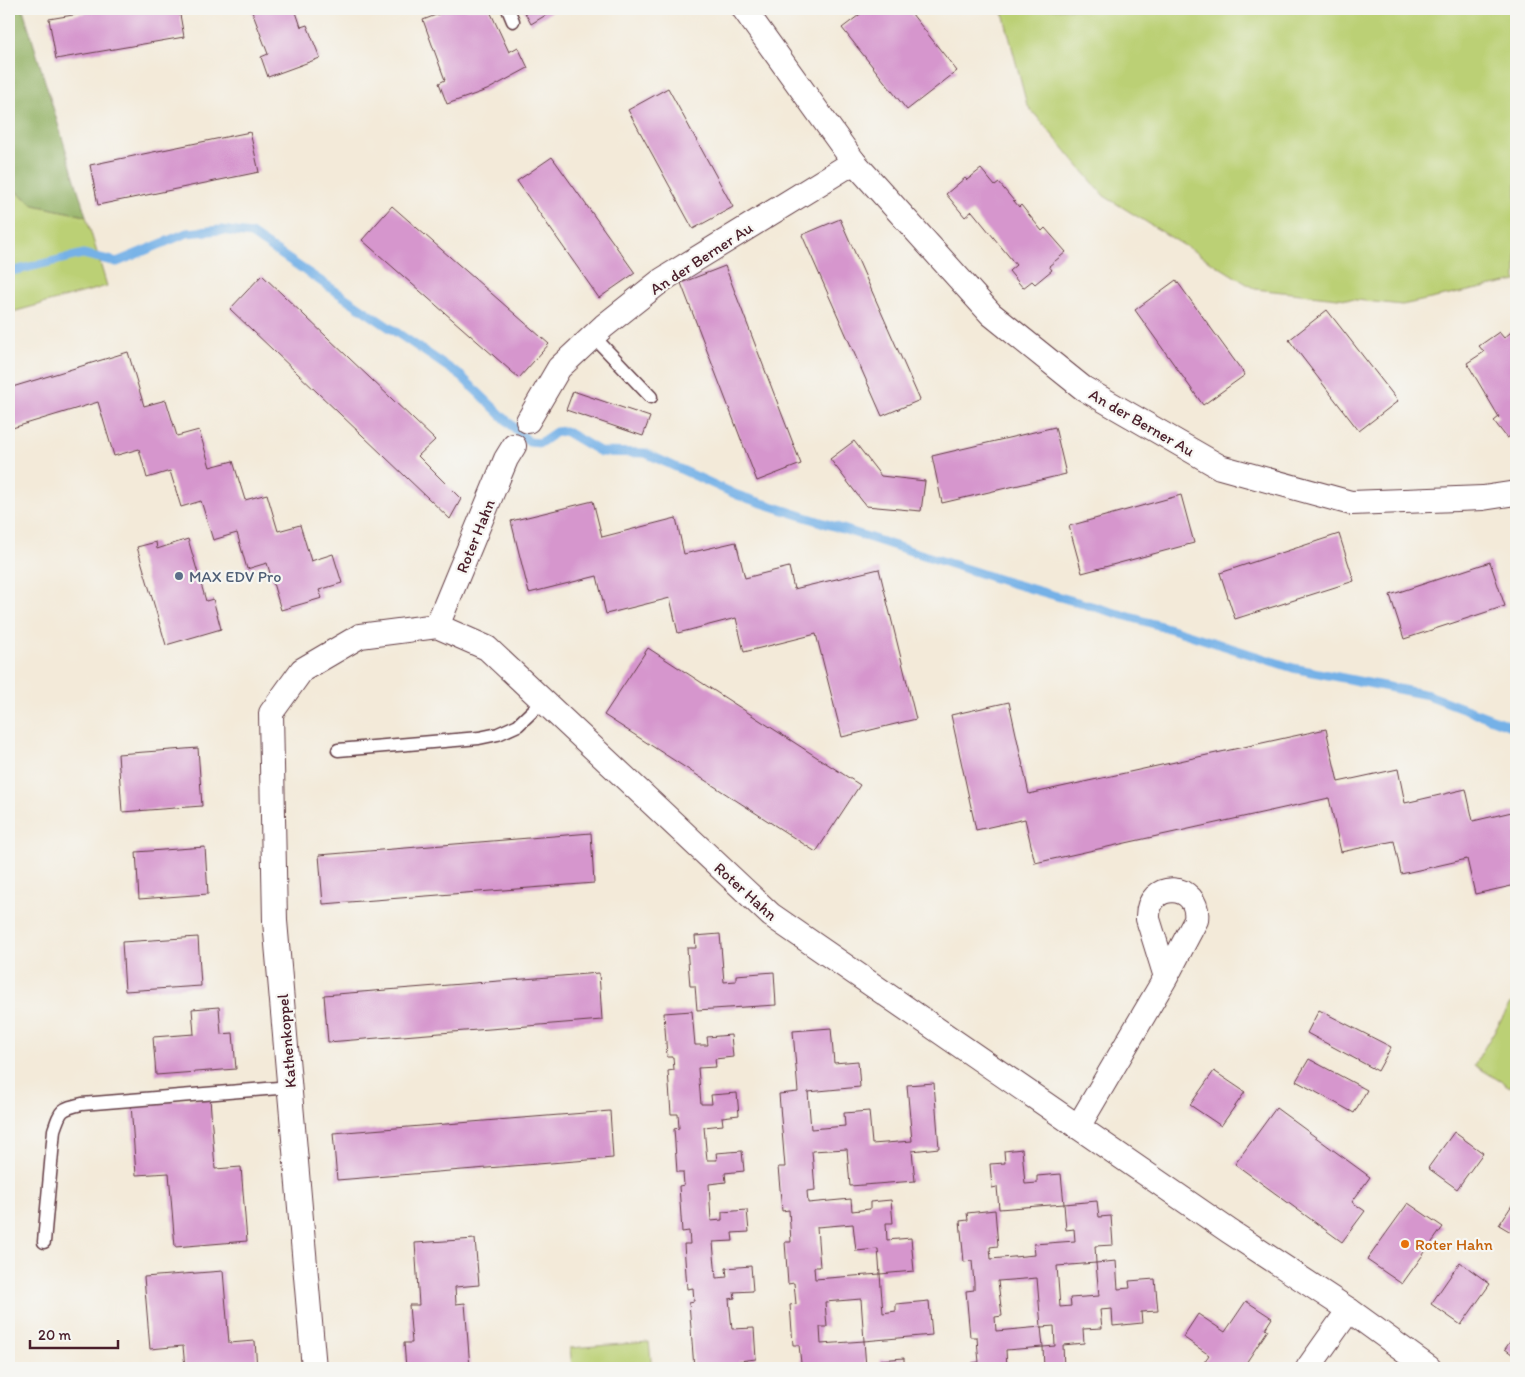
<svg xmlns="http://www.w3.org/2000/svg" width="1525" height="1377" viewBox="0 0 1525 1377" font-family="Itim,sans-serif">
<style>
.green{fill:#bbd074;stroke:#827850}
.forest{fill:#94b266;stroke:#6f6848}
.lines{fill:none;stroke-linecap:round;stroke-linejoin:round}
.stream{stroke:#74b1e7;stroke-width:9}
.building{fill:#d696cd;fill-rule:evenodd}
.service-casing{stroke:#633d45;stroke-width:15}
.minor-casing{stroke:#633d45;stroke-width:26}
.service{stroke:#fff;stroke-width:12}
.minor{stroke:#fff;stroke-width:24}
.service-dot{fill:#5c6f8a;stroke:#f6f6f2;stroke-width:2}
.food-dot{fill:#e8710a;stroke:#f6f6f2;stroke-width:2}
.labels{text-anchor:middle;stroke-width:4.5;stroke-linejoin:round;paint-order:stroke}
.street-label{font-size:16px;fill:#4a1f2b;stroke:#f6f6f2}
.service-label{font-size:16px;fill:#4e5e75;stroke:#f6f6f2;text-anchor:start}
.food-label{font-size:16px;fill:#c56008;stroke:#f6f6f2;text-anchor:start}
</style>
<rect width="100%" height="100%" fill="#f6f6f2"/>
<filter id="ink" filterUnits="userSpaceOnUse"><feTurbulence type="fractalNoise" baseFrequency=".02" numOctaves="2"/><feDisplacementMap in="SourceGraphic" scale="10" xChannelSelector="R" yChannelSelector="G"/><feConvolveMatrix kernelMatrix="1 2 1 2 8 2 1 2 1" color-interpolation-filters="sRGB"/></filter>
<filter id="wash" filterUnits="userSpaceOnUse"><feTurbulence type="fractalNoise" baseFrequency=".0096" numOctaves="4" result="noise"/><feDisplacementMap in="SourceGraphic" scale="20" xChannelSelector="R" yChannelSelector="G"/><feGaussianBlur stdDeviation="1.12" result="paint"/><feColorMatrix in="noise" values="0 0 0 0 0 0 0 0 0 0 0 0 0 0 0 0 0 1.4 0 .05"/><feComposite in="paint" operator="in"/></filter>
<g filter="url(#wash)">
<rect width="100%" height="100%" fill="#f3ead9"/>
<g class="green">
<polygon points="1002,9 1516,9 1516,281 1402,305 1255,289 1104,196 1027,105"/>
<polygon points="9,186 34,205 86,216 107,286 9,313"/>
<polygon points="1516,995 1516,1078 1510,1087 1474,1065"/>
<polygon points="649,1342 652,1368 572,1368 570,1348"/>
</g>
<polygon class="forest" points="9,9 23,9 86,216 34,205 9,186"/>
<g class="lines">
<polyline class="stream" points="9,272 83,254 117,262 187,233 221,230 251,234 461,376 529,442 540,443 556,432 565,431 601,452 645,453 737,495 1004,581 1175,630 1293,668 1428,695 1516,728"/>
</g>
<g id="blocks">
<g class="building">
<polygon points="109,9 179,9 184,37 56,59 49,19"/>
<polygon points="251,9 295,9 301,27 307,25 320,58 268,77 261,57 268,54"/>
<polygon points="440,9 489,9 509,52 518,47 528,68 487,90 447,104 439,83 445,80 423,20 441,13"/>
<polygon points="523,9 556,9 531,24"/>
<polygon points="867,9 908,9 957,71 907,110 842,28"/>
<polygon points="668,88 733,207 693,229 628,110"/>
<polygon points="250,132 259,172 98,205 90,165"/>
<polygon points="552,157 635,273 599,298 517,181"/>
<polygon points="981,169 995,186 999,183 1019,207 1021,205 1042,231 1045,228 1066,252 1049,266 1052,270 1035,284 1032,281 1023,288 1009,271 1016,265 972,211 965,217 946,194 965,178 967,180"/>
<polygon points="392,206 549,344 519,378 362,240"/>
<polygon points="840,219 920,400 882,416 802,235"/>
<polygon points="725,266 801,464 757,481 681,283"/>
<polygon points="262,275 435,440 418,456 461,499 450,519 230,309"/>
<polygon points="1176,280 1245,375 1203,405 1135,310"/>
<polygon points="1327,310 1398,401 1359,431 1289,340"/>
<polygon points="1516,328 1516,433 1507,438 1494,421 1499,417 1467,363 1484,352 1479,346 1499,332 1504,338"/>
<polygon points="128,352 144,406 166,400 177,436 199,430 210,467 233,461 245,500 267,494 278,531 300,525 311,561 333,554 342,583 319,590 322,598 281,610 267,563 247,569 237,533 213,540 201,501 181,507 170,471 147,478 139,449 114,456 98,402 9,429 9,388"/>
<polygon points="573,391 650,417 643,436 566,410"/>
<polygon points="1055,427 1066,474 942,503 932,456"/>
<polygon points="854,441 881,476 925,481 921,511 866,506 830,459"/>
<polygon points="1181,495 1194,543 1082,573 1069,526"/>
<polygon points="593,501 602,537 676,518 684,554 736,542 745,578 789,567 794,589 879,569 916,719 842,737 816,634 744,652 736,618 678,633 670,598 606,614 597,576 529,593 511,521"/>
<polygon points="1339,534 1354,581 1235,619 1220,573"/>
<polygon points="188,539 206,601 213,599 221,629 166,645 137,547 156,542 157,549"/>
<polygon points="1490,562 1505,606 1404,639 1390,595"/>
<polygon points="648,648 860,785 816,852 604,715"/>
<polygon points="1009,702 1029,794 1326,729 1338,782 1398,769 1405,803 1466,789 1473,821 1516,811 1516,885 1475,894 1467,859 1401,874 1394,841 1341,852 1329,798 1035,863 1025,819 976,830 951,715"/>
<polygon points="198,748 202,806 122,812 118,754"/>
<polygon points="591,833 594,883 323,904 319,855"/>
<polygon points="205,847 208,894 139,899 136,852"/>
<polygon points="720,934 724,982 736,981 736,975 774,972 776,1005 697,1010 695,986 690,986 687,948 696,948 695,936"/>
<polygon points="198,937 201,986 125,991 122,942"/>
<polygon points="599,973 602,1020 328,1042 324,995"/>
<polygon points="219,1007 221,1034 233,1033 236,1069 156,1075 153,1037 194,1034 192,1009"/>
<polygon points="1319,1010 1391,1047 1378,1071 1307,1033"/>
<polygon points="692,1011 695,1045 708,1045 707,1037 731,1035 733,1057 715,1059 716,1067 698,1068 701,1104 712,1104 711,1095 737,1093 739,1115 722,1117 723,1125 704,1127 707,1160 717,1160 716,1153 742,1151 744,1171 725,1173 726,1182 709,1184 711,1221 722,1220 722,1212 747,1210 749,1232 732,1233 733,1241 713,1242 716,1278 727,1277 726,1268 751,1266 753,1291 734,1292 735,1298 729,1299 732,1329 754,1328 756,1359 739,1361 740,1368 694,1368 689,1302 694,1301 693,1288 687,1289 684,1244 690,1244 689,1231 682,1232 679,1186 684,1185 683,1172 677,1172 674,1129 679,1128 678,1114 671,1114 668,1071 674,1070 673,1057 667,1057 664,1013"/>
<polygon points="831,1028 834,1063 858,1061 860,1087 808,1092 811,1129 845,1126 844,1113 869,1111 872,1144 912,1141 907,1085 934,1083 939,1148 912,1151 915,1181 850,1186 847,1149 812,1151 815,1190 807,1191 808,1203 851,1199 852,1211 870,1209 870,1202 891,1200 893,1223 886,1223 887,1240 911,1238 914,1271 880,1274 878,1249 856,1251 853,1224 817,1227 820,1267 814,1267 815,1279 880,1274 883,1313 896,1311 896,1304 929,1301 932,1335 864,1341 861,1299 825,1302 827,1327 820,1327 821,1344 864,1341 866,1367 881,1366 880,1360 904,1358 904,1368 794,1368 794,1364 801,1363 799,1345 793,1345 790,1305 796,1304 794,1283 788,1284 785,1242 791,1242 789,1210 782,1211 778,1167 785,1167 779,1094 798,1092 793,1031"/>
<polygon points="1309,1059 1367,1090 1354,1113 1296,1081"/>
<polygon points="1214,1071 1245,1092 1221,1126 1190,1105"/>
<polygon points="210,1098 215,1169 241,1167 247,1241 175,1247 169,1173 136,1175 131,1104"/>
<polygon points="1276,1108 1370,1177 1352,1202 1365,1211 1342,1242 1235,1164"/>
<polygon points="610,1111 613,1158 337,1180 333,1133"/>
<polygon points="1454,1132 1483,1153 1457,1189 1428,1168"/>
<polygon points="1022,1149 1025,1184 1037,1183 1037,1176 1061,1174 1064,1204 999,1209 997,1187 992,1188 990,1164 1005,1163 1004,1151"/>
<polygon points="1516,1199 1516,1235 1499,1225"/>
<path d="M1097,1201L1099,1217L1111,1216L1113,1245L1095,1246L1096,1263L1057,1266L1060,1307L1071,1306L1070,1298L1099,1296L1096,1263L1116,1261L1118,1289L1130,1288L1129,1281L1155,1279L1158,1311L1141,1312L1142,1323L1113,1326L1112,1309L1100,1310L1102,1328L1083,1329L1084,1343L1063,1345L1064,1368H1044L1043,1347L1055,1346L1054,1326L1041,1327L1043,1347L1006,1350L1007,1368H972V1363L979,1362L978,1352L977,1337H970L966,1291L974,1290V1283L972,1261L964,1262L960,1221L968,1220L967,1213L995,1210L998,1246L990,1247L991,1259L1035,1255L1034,1244L1075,1241L1074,1229L1066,1230L1064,1204ZM1037,1278L1041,1327L996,1331L995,1317L1002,1316L998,1281Z"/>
<polygon points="1408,1203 1443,1227 1402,1284 1367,1260"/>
<polygon points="475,1239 479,1285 455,1287 456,1304 465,1303 470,1368 406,1368 404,1343 412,1343 409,1305 419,1305 415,1243"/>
<polygon points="1460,1262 1490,1284 1461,1325 1431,1304"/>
<polygon points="223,1271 229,1343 255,1341 257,1368 185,1368 183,1346 150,1349 144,1277"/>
<polygon points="1246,1301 1272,1318 1265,1329 1268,1330 1246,1363 1250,1366 1248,1368 1200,1368 1209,1355 1183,1337 1198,1314 1225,1332"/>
<polygon points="1516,1333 1516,1357 1505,1349"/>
</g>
</g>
</g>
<g filter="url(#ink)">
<use href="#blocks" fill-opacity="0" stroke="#633d45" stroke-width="1"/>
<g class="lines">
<g class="service-casing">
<g id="service">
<polyline points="508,9 513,21"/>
<polyline points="594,337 651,397"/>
<polyline points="338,750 479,738 498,734 518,725 543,701"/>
<path d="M44,1242L54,1130C61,1109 61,1109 82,1104L290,1087"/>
</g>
</g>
<g class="minor-casing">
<g id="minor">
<polyline points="744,9 854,162 991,314 1083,388 1220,467 1351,503 1483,498 1516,493"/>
<polyline points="528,421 559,368 604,326 662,280 854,162"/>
<polyline points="437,626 506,459 514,446"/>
<path d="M1078,1127L1166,977L1196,920C1201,882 1146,879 1148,919L1166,977"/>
<polyline points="314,1368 275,921 271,713 302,670 360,636 437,626 487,648 771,915 1229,1231 1349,1310 1429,1368"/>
<polyline points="1308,1368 1349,1310"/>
</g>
</g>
<use href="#service" class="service"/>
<use href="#minor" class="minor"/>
</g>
</g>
<circle class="service-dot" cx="179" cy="576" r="5"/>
<circle class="food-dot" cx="1405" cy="1244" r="5"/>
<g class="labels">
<g class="street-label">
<text transform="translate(701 258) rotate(-33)" y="6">An der Berner Au</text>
<text transform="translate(1142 422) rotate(30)" y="6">An der Berner Au</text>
<text transform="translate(475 536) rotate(-68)" y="6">Roter Hahn</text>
<text transform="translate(746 891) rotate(42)" y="6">Roter Hahn</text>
<text transform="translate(286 1041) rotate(-95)" y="6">Kathenkoppel</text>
</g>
<g class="service-label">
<text x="189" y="582">MAX EDV Pro</text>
</g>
<g class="food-label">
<text x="1415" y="1250">Roter Hahn</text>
</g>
</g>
<rect width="1525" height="1377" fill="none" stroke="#f6f6f2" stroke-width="30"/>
<path d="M30 1340v8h88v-8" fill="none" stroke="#4a1f2b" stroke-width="2.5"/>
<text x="38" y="1340" font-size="15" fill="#4a1f2b" stroke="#f6f6f2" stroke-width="4" paint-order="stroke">20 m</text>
</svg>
